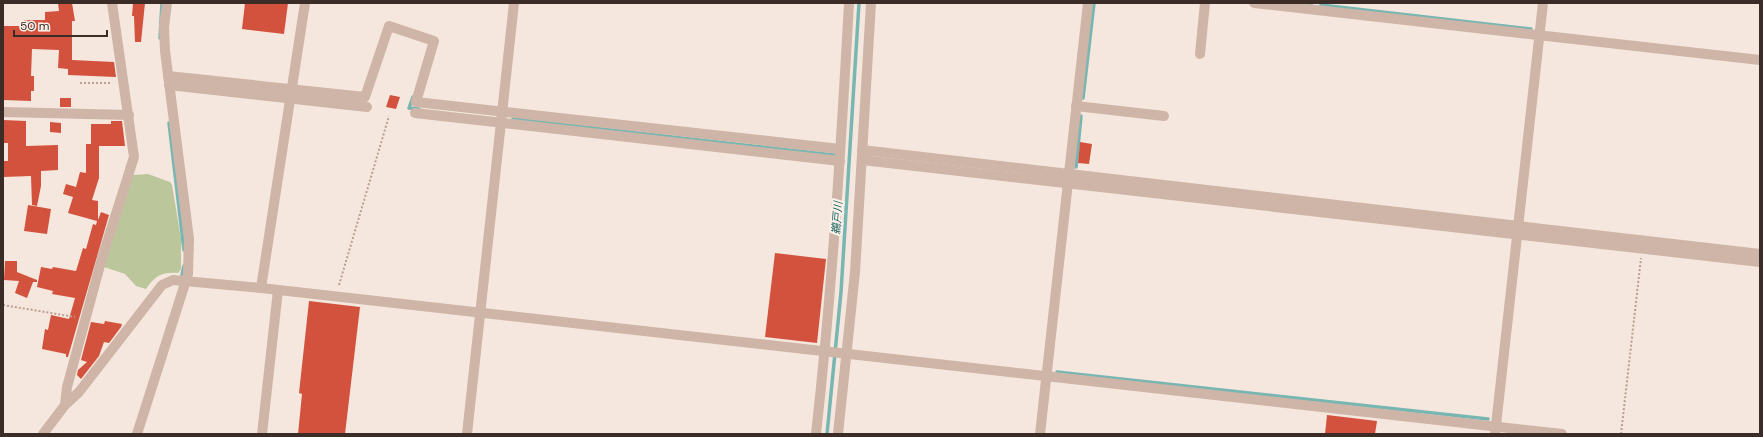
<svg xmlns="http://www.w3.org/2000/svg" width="1763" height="437" viewBox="0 0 1763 437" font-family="'DM Sans','Noto Sans JP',sans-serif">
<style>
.green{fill:#bcc69b}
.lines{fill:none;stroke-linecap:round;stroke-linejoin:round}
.stream{stroke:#78b6b2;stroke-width:3.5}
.building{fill:#d3523d}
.path{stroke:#bb9f91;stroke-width:2;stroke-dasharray:2 2;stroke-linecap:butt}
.minor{stroke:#cfb5a7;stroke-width:10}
.labels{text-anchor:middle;stroke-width:4;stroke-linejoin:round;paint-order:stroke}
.water-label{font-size:11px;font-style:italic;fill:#19615f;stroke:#fcf2ea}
</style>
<rect width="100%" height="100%" fill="#f5e7dd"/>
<path class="green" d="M148,174L170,182L172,185L181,239V269L178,273C161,272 155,276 146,289L136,286L125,274L104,267L133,175Z"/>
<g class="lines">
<g class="stream">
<polyline points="1301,3 1311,4"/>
<polyline points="1321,5 1531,29"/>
<polyline points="160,38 162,3"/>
<polyline points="413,97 409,108 419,109"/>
<polyline points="1083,98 1094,3"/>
<polyline points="513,119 834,155"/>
<polyline points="169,123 184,250"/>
<polyline points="1076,167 1081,116"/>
<polyline points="182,275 184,266"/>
<polyline points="1057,372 1488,419"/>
<polyline points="827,434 841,292 859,3"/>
</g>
</g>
<g class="building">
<polygon points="58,3 72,3 75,21 72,21 72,60 114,62 116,77 68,75 68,69 58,68 59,50 32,49 31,76 34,76 34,91 31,91 31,101 3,100 3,26 24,26 24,20 45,20 45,12 59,11"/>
<polygon points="133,3 145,3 141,42 135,42 134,16 132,16"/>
<polygon points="245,3 288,3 284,34 242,29"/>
<polygon points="390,95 400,97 396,109 386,107"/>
<rect x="60" y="98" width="11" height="9"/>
<polygon points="3,120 26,121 26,146 58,145 58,170 41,171 41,186 37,206 32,205 31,176 3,177 3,161 8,161 8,143 3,143"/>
<polygon points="111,121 122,121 125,146 99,146 99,178 92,200 98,201 98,220 101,212 109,215 68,357 66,357 66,354 42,349 45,329 48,330 51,315 69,319 75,298 52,294 53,291 37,287 41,267 52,269 53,267 76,271 83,248 86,249 93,224 96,225 97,221 68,213 73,197 63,194 66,184 76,187 80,172 86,173 86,144 91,144 91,124 111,124"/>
<polygon points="50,122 61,123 61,133 50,132"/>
<polygon points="1080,142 1092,144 1089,164 1078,163"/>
<polygon points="28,205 51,209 47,234 24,231"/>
<polygon points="775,253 826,259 817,343 765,337"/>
<polygon points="5,261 17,261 17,272 37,280 37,282 33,282 27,298 15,293 19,281 4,280"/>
<polygon points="309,301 360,307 345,434 298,434 302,394 299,393"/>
<polygon points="105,321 122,324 121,327 109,343 104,342 99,356 81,379 77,375 78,370 87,362 81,360 91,322 104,324"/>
<polygon points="1327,415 1377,421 1375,434 1325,434"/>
</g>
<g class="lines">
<g class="path">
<polyline points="80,83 112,83"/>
<polyline points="339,285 389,116"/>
<polyline points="3,305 75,317"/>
<polyline points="1621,434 1641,258"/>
</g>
<g class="minor">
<polyline points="1254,3 1760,60"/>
<polyline points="1200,54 1205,3"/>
<polyline points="168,76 365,97 389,26 434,41 416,102 840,149"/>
<polyline points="169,85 367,107"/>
<polyline points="1076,106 1164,116"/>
<polyline points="3,112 129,115"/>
<polyline points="415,113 840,161"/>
<polyline points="862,150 1760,254"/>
<polyline points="862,160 1760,262"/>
<polyline points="261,288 305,3"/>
<polyline points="65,405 67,387 102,258 134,157 112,3"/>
<polyline points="43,434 65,405 79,392 162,285 173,280 261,288 1562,434"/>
<polyline points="137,434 188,274 189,239 165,51 164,27 167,3"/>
<polyline points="262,434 278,290"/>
<polyline points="467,434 514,3"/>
<path d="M816,434C832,291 841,147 849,3"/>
<polyline points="838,434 855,272 871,3"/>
<polyline points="1040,434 1088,3"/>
<polyline points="1495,434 1543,3"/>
</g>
</g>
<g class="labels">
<g class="water-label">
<text transform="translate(837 218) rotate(-86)" y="4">鵜戸川</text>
</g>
</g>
<rect width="1763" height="437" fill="none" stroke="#3b2c28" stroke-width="8"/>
<path d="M14 30v6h93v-6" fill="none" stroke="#3b2c28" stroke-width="2"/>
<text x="20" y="30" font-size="12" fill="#3b2c28" stroke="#fcf2ea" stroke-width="3" paint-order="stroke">50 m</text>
</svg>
